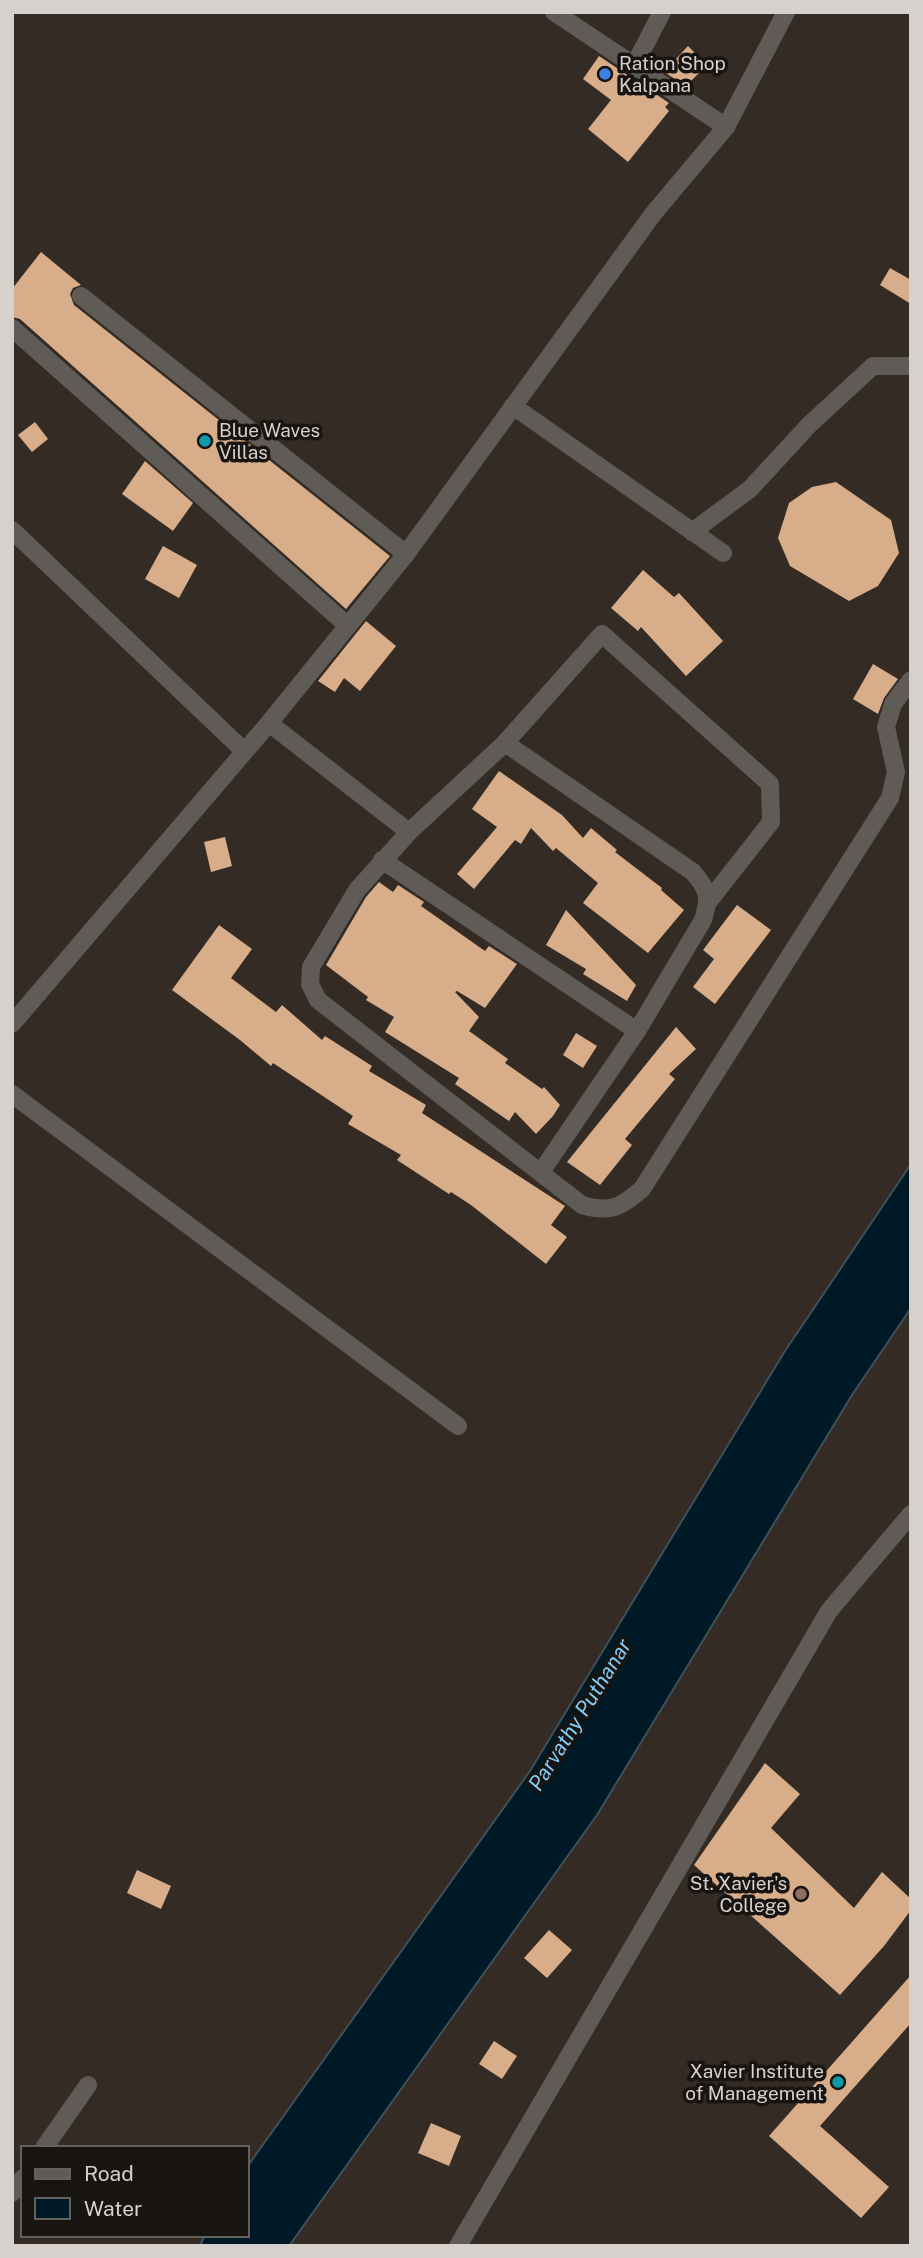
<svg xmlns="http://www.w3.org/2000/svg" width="923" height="2258" viewBox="0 0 923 2258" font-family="'Public Sans',sans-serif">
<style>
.water{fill:#001927;stroke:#405059;stroke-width:2}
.building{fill:#d8ad89}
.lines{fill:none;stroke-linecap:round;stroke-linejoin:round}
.minor{stroke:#5f5c58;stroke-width:18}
.shop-dot{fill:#3f7fe0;stroke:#181411;stroke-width:2.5}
.culture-dot{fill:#0f9aa8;stroke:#181411;stroke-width:2.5}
.education-dot{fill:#8d6e63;stroke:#181411;stroke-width:2.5}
.labels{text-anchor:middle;stroke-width:7;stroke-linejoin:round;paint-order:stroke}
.poi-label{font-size:19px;fill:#d7d1cd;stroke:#181411;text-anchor:start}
.water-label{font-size:21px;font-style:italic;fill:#80cffb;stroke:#181411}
</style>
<rect width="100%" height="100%" fill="#332b24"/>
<polygon class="water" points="911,1164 911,1308 852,1395 597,1815 289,2246 200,2246 205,2235 247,2235 247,2167 530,1771 785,1351"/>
<g class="building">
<polygon points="688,46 707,65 686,86 664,72"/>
<polygon points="599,56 669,103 665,107 669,111 628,162 588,129 611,100 583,79"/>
<polygon points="41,252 81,285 73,288 70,294 74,305 390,556 346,609 20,319 12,317 12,289"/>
<polygon points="890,268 911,280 911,304 880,285"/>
<polygon points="35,422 48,439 32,452 18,435"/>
<polygon points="145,461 193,503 173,531 122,494"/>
<polygon points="836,482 891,520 899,553 878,586 849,601 790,566 778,538 789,503 812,487"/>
<polygon points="163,546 197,565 179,598 145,579"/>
<polygon points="643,570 674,597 679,593 723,641 686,676 641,627 638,631 611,608"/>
<polygon points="366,621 396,646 360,691 344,678 335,692 318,681"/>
<polygon points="873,664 898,679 884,698 878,714 853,699"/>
<polygon points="499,771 562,815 583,838 591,828 617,850 615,852 662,888 661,890 684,910 648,953 583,903 598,883 556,848 553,851 531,828 521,844 515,840 474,889 457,874 497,827 472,809"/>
<polygon points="225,837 232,866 211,872 204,842"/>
<polygon points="379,882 393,892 398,885 424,902 421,906 485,951 489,946 517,964 485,1008 457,991 455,992 479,1017 469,1031 508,1059 505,1063 542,1089 544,1087 560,1105 553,1116 536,1134 515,1112 509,1121 455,1084 459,1078 385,1032 394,1017 366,1000 368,997 326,965 366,897"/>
<polygon points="737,905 771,930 715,1004 693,987 714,959 703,950"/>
<polygon points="566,910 636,985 627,1001 583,974 586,969 546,945"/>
<polygon points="219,925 252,949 231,978 276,1012 282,1005 322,1040 325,1036 372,1066 369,1071 426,1105 422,1113 565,1206 551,1225 567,1237 546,1264 471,1205 451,1192 449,1194 397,1160 401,1155 348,1124 353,1116 273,1063 271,1066 240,1040 172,990"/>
<polygon points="676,1027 696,1049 669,1074 675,1079 625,1139 632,1145 600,1185 567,1162"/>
<polygon points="576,1033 597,1046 583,1068 563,1055"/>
<polygon points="765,1763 800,1794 771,1828 854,1908 882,1872 911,1899 911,1910 884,1946 840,1995 694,1865"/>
<polygon points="137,1870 171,1886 161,1909 127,1893"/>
<polygon points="549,1930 572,1950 547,1978 524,1958"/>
<polygon points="911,1975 911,2023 820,2126 889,2187 861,2218 769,2136"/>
<polygon points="494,2041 517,2056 502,2079 479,2064"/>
<polygon points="431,2123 461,2136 449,2166 418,2153"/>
</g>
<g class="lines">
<g class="minor">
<polyline points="554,12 726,127"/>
<polyline points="634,66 662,12"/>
<polyline points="81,296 406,554"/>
<polyline points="12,328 348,626"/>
<polyline points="513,406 723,553"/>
<polyline points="12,530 244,751"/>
<polyline points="692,532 750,489 809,425 873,366 911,366"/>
<polyline points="269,723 409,832"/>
<path d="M505,743L693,872C709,891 710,897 703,920L637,1031L541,1172"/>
<polyline points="382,860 637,1031"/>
<path d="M709,901L771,822L770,784L602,634L505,743L409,832L357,890L311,967L310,984L318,1000L582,1205C610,1213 620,1208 642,1189L890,798L896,772L886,727L893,704L911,680"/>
<polyline points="12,1024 269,723 406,554 653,214 726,127 786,12"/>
<polyline points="12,1094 458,1426"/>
<polyline points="44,2148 88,2085"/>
<polyline points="12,2193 23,2178"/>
<polyline points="458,2246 829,1611 911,1514"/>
</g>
</g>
<circle class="shop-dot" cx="605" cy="74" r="7"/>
<g class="culture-dot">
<circle cx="205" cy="441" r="7"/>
<circle cx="838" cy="2082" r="7"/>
</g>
<circle class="education-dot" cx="801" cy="1894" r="7"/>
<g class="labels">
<g class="poi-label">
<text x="619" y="70">Ration Shop<tspan x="619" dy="22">Kalpana</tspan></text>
<text x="219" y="437">Blue Waves<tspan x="219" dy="22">Villas</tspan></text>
<text x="787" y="1890" text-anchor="end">St. Xavier's<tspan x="787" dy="22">College</tspan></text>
<text x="824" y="2078" text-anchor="end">Xavier Institute<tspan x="824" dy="22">of Management</tspan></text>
</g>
<g class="water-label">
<text transform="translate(580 1715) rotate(-58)" y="7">Parvathy Puthanar</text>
</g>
</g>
<rect width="923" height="2258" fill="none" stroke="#d7d1cd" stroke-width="28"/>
<rect x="21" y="2146" width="228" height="91" fill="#181411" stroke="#64605c" stroke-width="2"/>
<rect x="35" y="2169" width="35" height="10" fill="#5f5c58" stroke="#64605c" stroke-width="2"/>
<text x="84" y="2181" font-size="21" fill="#d7d1cd">Road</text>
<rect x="35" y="2198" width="35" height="21" fill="#001927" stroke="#64605c" stroke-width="2"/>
<text x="84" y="2216" font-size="21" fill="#d7d1cd">Water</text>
</svg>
